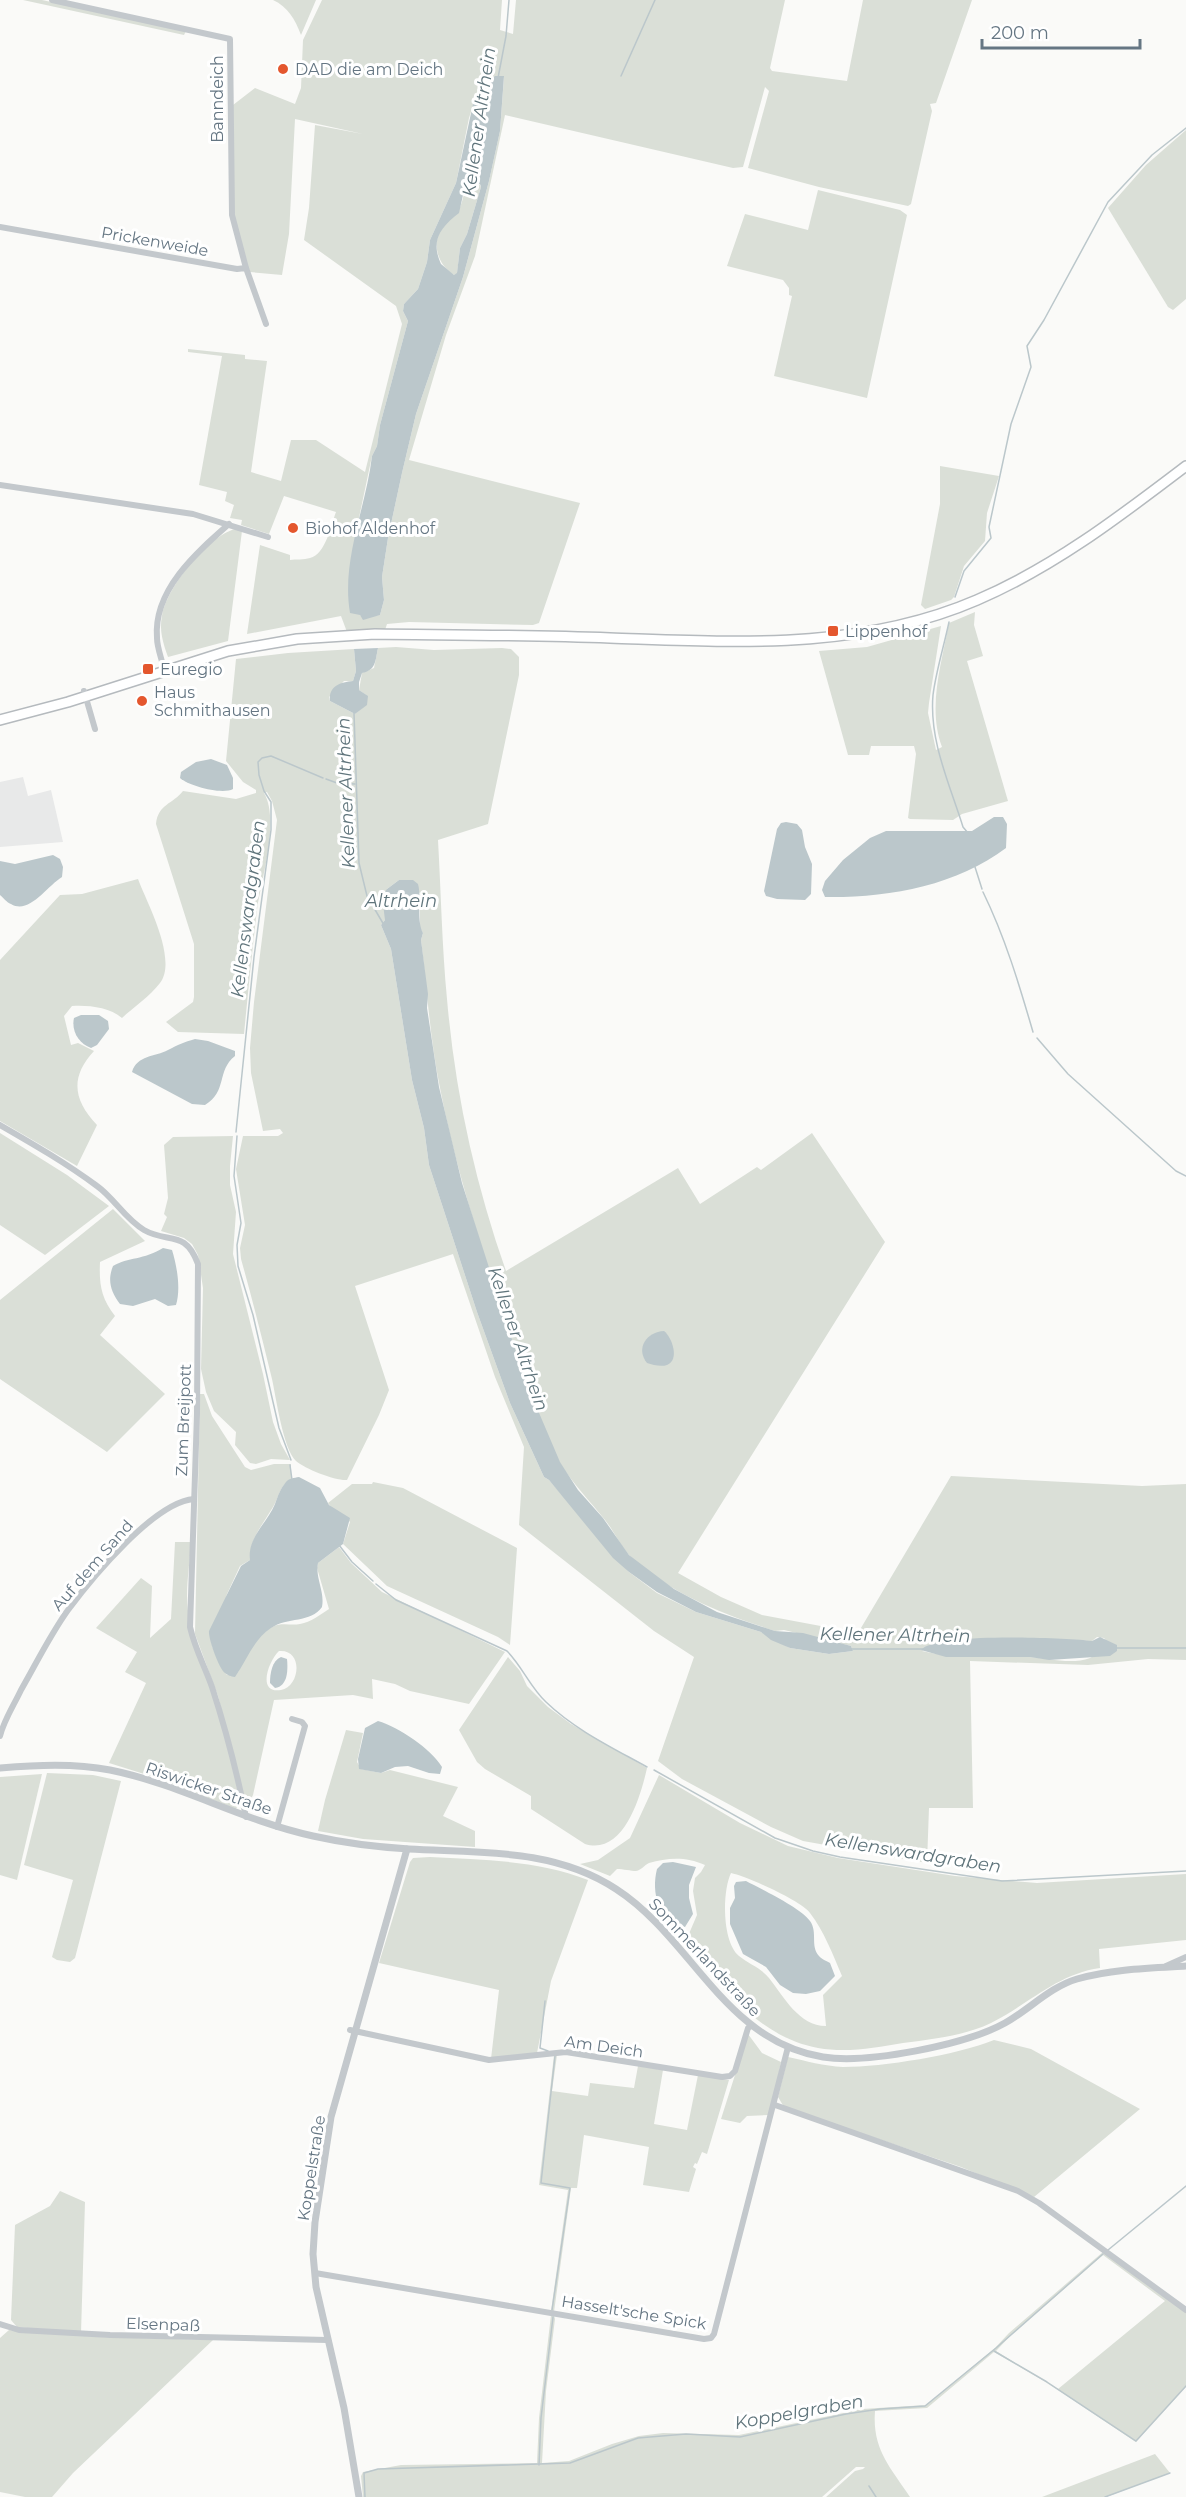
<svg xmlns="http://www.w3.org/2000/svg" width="1186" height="2497" viewBox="0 0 1186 2497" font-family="Montserrat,sans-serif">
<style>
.built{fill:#e8e9e9}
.green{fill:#dadfd7;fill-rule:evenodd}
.water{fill:#bbc7cb;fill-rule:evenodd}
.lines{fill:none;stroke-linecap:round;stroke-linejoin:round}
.stream{stroke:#bbc7cb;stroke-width:1.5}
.primary-casing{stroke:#b5babe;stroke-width:12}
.minor{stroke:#c3c8cc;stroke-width:6}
.tertiary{stroke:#c3c8cc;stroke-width:7}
.primary{stroke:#fff;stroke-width:9}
.poi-dot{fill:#e4572e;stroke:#fff;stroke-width:2}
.labels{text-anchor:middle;stroke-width:6;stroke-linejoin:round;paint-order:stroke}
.poi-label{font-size:16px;fill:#657683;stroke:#fff;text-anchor:start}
.street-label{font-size:16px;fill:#657683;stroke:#fff}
.water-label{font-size:18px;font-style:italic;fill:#60757c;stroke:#fff}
</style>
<rect width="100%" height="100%" fill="#fafaf8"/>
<polygon class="built" points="23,777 28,796 51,790 63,842 0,847 0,782"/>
<g class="green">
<polygon points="23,0 42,0 186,31 184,35"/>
<path d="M273,0H316L301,35C295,19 288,7 273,0Z"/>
<path d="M322,0H502L500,30L513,34L516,0H785L770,68L772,71L847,81L863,0H972L936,103L930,104L932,111L911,204L908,206L819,187L748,168L769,91L765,87L743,167L733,168L505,115L475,256L446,335L409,460L580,503L539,623L533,625L409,622L387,624L385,630L347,632L341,616L247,634L260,545L290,555V560C296,559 304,560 310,558C326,554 331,525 336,512L284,496L269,534L241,525L242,520L230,518L234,505L225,501L227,492L199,485L222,356L188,352V349L245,355V359L267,361L251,472L281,481L291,440H316L365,472L402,324L396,306L304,240L309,208L315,125L363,134L295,119L289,234L282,275L250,272L234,220L233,105L255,88L295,104L301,88L303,40ZM504,77L500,131L489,181L463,277L416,414L402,473L388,538L382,577L384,600L380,615L362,617L360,615L350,572L356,532L372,456L377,446L380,425L408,321L403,311L404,304L418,289L427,262L430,240L456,183L469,118L477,93Z"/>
<polygon points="1186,130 1186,299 1173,310 1168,307 1108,208 1146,165"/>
<path d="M469,167L481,187L467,234L460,248L457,274L454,275C437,264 431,243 443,226C447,220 454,218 457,213C466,199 464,182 469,167Z"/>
<polygon points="818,190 900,210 907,215 867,398 774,376 792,296 789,295 789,288 783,280 727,266 745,214 808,230"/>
<polygon points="940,466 999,476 987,513 985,541 964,566 954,597 951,600 925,609 921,605 940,504"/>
<path d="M235,529L242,531L228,641L168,657C163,643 159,630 162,616C167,587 207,537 235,529Z"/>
<path d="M975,612L974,625L983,656L967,661L1008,801L962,814L953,820L910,819L908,818L916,754L914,746H871L869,755H848L819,651L867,647L941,626L929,703L928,713L936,750L942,747C927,707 942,662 949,623Z"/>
<path d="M396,647L434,650L502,648L511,649L519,657V675L488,824L438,840C441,893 442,946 447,999C455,1092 475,1183 506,1271L678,1168L700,1204L757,1167L761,1170L812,1133L885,1242L678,1573L721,1597L762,1615L858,1633L951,1476L1142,1486L1186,1484V1660L1148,1659L1088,1665L970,1661L973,1808H929L927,1863L803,1841L771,1827L682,1779L658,1761L694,1657L654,1631L519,1525L524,1447L495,1377L453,1254L355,1286L389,1390L379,1415L347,1480C336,1481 305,1469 296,1461C283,1449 276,1397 272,1379C262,1338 252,1298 241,1259L240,1248L245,1225L236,1169L243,1136H278L283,1133L280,1129L263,1131L251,1073L250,1048L254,1002L277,820L272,801L267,792L264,793C280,820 261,880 257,910C252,952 248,993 244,1034L178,1032L166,1022L193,1002L194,997V944L156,824C158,804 173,804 183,791L236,799L256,793V790L243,782L226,761L236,659L288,653L354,649L356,671L353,681H344L329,697L330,701L355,714L367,704L366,695L359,690L362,673L374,668L378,648ZM399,880L420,893V928L423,933L421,940C427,989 430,1039 440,1088C455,1167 480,1243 505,1319C520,1364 537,1422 560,1463C573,1484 590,1501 605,1520C614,1531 621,1547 631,1557C672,1595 723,1614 775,1631L784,1630L851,1646L853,1651L829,1654L790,1648L761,1632L696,1612L657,1593L629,1572L549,1480L544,1477L510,1403L477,1312L429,1165L424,1128L412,1080L391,949L381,925L385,920L387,889ZM1097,1637L1104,1638L1107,1642C1102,1647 1096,1655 1090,1658C1071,1665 1048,1658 1029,1657C992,1654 959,1660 922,1651L938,1642L969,1639L1092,1641Z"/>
<path d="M138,879C147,903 178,959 160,983C150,996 134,1007 122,1018C109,1007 88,1005 72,1006L64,1016L71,1045L78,1043L94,1051C70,1077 73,1100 97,1125L77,1166L0,1121V960L60,895L82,894Z"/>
<polygon points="0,1133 67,1175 109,1206 45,1255 0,1225"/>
<polygon points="233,1136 230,1166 230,1185 236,1212 233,1254 263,1374 273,1422 281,1444 290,1460 271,1459 256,1464 250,1463 235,1445 236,1432 214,1411 206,1392 201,1369 203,1288 198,1255 192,1244 184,1238 161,1231 167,1217 164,1214 168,1198 164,1145 173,1137"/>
<path d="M113,1209L145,1241L100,1262C99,1284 101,1298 115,1316L100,1335L165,1394L107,1452L0,1379V1300Z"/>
<path d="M200,1394H204L212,1416L245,1467L251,1470L274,1464H291V1479C280,1485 279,1497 273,1507C263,1524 249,1540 250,1560L240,1566L227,1594L212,1646L221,1667L227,1675L238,1672C245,1656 256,1636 272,1627C282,1622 291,1626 300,1624C311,1622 320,1615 329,1609L317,1568L318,1563L339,1547L351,1563L382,1592L505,1652L469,1704L410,1691L395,1684L372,1679L373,1699L353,1695L274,1700L253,1795L248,1805L245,1801L218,1696L195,1634ZM279,1651C304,1649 300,1687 281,1690C256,1694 269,1660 279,1651Z"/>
<path d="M373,1482L403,1488L517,1548L510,1645L498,1637L387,1586L343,1544L350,1522C344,1514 333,1511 328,1503L352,1484H372Z"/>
<path d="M175,1542H191C190,1564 185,1589 188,1611C193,1643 249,1791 236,1809L157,1778L109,1763L146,1683L125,1672L137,1652L96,1628L141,1578L152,1586L150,1638L171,1619Z"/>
<path d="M508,1657L520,1671L527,1686L548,1707L571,1724L647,1768C641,1795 624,1856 585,1844L531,1809V1796L485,1769L477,1762L459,1730Z"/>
<polygon points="346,1730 363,1733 357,1762 361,1769 381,1773 390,1770 458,1787 443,1816 475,1831 475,1847 363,1839 318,1831 325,1800"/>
<polygon points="47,1773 93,1775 121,1781 75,1958 70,1962 57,1960 52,1957 73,1880 24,1865"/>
<polygon points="42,1774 17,1880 0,1875 0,1777"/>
<path d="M659,1775L740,1823L788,1846L838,1858L955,1876L1037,1883L1186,1874V1940L1099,1949L1100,1968C1057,1974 1029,2004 991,2023C964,2036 933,2039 903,2043C875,2048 846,2053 818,2048C759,2037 721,1987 685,1943L697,1915L693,1891L695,1878L701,1872L705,1865C685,1856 667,1858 649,1863C644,1865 642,1870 636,1871C631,1871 623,1869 617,1869L610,1876L580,1864L598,1860L630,1838ZM731,1873C746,1876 802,1901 810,1913C824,1931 833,1955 842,1976L823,1995L826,2026C799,2026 784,1997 769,1978C761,1968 749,1964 739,1956C722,1942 722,1892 731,1873Z"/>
<path d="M430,1857C484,1860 537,1860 588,1880L551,1981L537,2053L491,2059L499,1990L379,1963L410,1862L413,1858Z"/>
<polygon points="748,2034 762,2053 781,2062 770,2115 747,2116 740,2123 721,2119"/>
<path d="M994,2040L1031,2049L1140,2109L1034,2197L961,2167L784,2107L778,2097L788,2057C806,2061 824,2066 843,2067C883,2067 957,2055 994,2040Z"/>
<polygon points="554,2055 557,2055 552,2091 588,2096 590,2083 634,2088 638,2066 663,2070 654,2124 687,2130 698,2075 729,2080 707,2154 702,2152 697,2164 695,2163 693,2167 696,2169 689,2192 643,2185 649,2147 584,2135 577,2188 571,2188 554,2312 551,2311 568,2190 539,2185"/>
<polygon points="60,2191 85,2202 81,2333 17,2327 11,2320 15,2225 50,2206"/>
<path d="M1103,2252L1186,2312V2387L1136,2442L1046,2382L994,2352L927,2408L875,2411C872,2449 890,2467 910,2497H826L855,2471L863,2469L865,2467H856L822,2497H363L361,2476L363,2472L401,2465L537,2463L539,2418L551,2315H554L555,2319L546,2391L542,2463L569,2461L612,2444L639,2436L663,2433L739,2435L862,2409L926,2405L995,2348L1009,2333ZM1103,2255L1165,2301L1058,2389L996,2351L1011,2335Z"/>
<polygon points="9,2330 99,2337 213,2340 73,2473 52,2497 25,2497 0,2492 0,2338"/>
<polygon points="1155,2454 1170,2473 1106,2497 1042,2497"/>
</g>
<g class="water">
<path d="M495,76H504L500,131L489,181L463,277L416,414L402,473L388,538L382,577L384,600L380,615L363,620L360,615L350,613C341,560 366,508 372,456L377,446L380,425L408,321L403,311L404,304L418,289L427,262L430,240L456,183L473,104L477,93ZM469,168L472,169L475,183L480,184L481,187L467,234L460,248L457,273L454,275L441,264C430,240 441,227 459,213Z"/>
<path d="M378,648C375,662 376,670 362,673L359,682V690L368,696L367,705L355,714L330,701C328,686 341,682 353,681L356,671L354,649Z"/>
<path d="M211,759L227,765L233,778V789C222,795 189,786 180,778L181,772L196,762Z"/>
<path d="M994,817H1003L1007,824L1006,848C956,886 887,898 825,897L822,890L825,881L843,860L870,838L886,831H972Z"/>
<polygon points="786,822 797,824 802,830 805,847 812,864 811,894 805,900 777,899 766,896 764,891 777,829 781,823"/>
<path d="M53,855L60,859L63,867L62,877C46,887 29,915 11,904C6,902 4,898 0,895V861L15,864Z"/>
<path d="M399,880H413L418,884C422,899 416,920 423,933L421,940L428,994L427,1008L439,1087L462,1183L525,1380L560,1462L578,1490L603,1518L629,1555L674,1589L717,1612L775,1631L803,1633L851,1646L853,1651L829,1654L790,1648L771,1640L761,1632L696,1612L657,1592L629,1572L613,1558L549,1480L544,1477L510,1403L477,1312L429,1165L424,1128L412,1080L391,949L381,925L385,920L382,896L387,889Z"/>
<path d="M99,1015L108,1021L109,1029L97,1045L91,1048C79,1044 71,1031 74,1018L81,1015Z"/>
<path d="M195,1039L208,1041L235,1051V1056C216,1071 228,1091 205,1105L192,1104L132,1072C137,1055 155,1057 168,1050C178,1045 184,1042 195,1039Z"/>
<path d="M163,1248L172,1250C177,1266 181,1289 176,1305L168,1306L155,1299L133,1306L120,1304C111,1292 107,1281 113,1266C128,1257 144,1260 163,1248Z"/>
<path d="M664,1331C672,1337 680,1360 667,1365C661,1367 653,1365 647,1363C635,1348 647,1332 664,1331Z"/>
<path d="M299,1477L320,1488L329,1505L350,1518L343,1544L318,1563C315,1578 325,1591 322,1607C311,1623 287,1617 271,1628C253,1640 247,1660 235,1677C230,1676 229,1676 225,1673C219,1669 208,1638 209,1631L241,1566L250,1560C247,1538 267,1523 275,1504C278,1496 280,1489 286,1482C289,1478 294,1478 299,1477Z"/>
<path d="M1100,1637L1117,1645V1651L1110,1656L1049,1660L1030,1657H946L921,1650C937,1632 1063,1638 1092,1641Z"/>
<path d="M281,1657L287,1659C288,1670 288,1686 275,1688L270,1683C270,1673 272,1661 281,1657Z"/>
<path d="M378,1721C399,1727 431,1749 442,1767L440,1774L429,1773L408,1766L395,1767L381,1773L359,1769L358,1759L365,1728Z"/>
<path d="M673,1862L696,1867L689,1885V1898L693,1914L685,1927C658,1922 651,1892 657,1869L663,1863Z"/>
<path d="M746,1881C761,1889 801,1908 810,1921C818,1932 810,1946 819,1956C821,1959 827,1961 830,1963L835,1976L820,1991L806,1994L793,1993L780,1985L766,1967L743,1954L730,1924V1908L735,1898L734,1886L736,1882Z"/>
</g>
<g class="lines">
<g class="stream">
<polyline points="621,76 655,0"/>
<polyline points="498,78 506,36 509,0"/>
<polyline points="955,597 964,571 991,538 989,527 1011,424 1031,367 1027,346 1044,320 1108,202 1152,155 1186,128"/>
<path d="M949,622C944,646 936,671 933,695C929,741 950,785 963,827L968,833"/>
<polyline points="354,713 359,863 367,896 384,925"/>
<polyline points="326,779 337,783 355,784"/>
<polyline points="975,867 982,889"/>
<path d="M983,892C1005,937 1019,984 1033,1032"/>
<polyline points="1037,1038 1068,1074 1176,1171 1186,1176"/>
<polyline points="236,1132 254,957 271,830 271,802 264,791 259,775 258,762 262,758 271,756 323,778"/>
<polyline points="237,1136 234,1176 241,1223 237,1245 238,1266 253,1315 279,1428 291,1460"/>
<polyline points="290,1465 292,1480"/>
<polyline points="339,1545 352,1562 373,1581"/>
<path d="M376,1584L396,1600L507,1651C522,1666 530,1687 546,1702C575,1730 613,1748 647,1767"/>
<polyline points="1115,1648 1186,1648"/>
<polyline points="851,1649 924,1649"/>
<polyline points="654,1770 775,1838 813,1851 840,1857 1002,1881 1186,1871"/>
<polyline points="545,2001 540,2048 548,2051"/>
<polyline points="1108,2250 1186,2186"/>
<polyline points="552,2310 570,2188 541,2183 555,2056"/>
<polyline points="994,2351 1047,2382 1136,2441 1186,2386"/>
<polyline points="539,2465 541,2418 553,2317"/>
<polyline points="869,2486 876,2497"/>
<polyline points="365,2497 364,2473 378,2469 570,2463 638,2438 686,2434 740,2437 846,2414 880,2409 925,2406 996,2348 1103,2254"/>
<polyline points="1105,2497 1170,2473"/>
</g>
<g class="primary-casing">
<path id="primary" d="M0,720L68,702L228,651L297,639L375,634C453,635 532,635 610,638C734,642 859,651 977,600C1054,567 1119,517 1186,466"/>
</g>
<g class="minor">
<polyline points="52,0 230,39 232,215 246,268"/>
<polyline points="0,227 237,269 246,268 266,324"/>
<polyline points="0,485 193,514 268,537"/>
<path d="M164,670C162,659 157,648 157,638C153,590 197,552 229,524"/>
<polyline points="84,691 95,729"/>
<path d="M0,1125C33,1144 66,1163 97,1186C114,1198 125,1219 144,1230C168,1244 185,1229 198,1264L197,1414L190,1627C195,1649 205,1667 212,1687C226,1730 237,1773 246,1817"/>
<path d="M0,1736C4,1720 14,1705 21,1690C36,1664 50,1635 68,1610C91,1579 154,1502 194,1499"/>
<polyline points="277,1827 305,1726 302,1722 292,1719"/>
<polyline points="1166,1966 1186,1957"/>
<polyline points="350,2030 489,2060 566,2052 722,2077 730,2076 735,2071 748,2028 751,2026"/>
<polyline points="775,2105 1018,2191 1039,2203 1186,2310"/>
<polyline points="315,2273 704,2339 711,2338 714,2334 788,2047"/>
<polyline points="0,2324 19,2330 110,2335 327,2340"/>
</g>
<g class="tertiary">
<path d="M0,1768C36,1765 74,1763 110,1770C180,1784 243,1821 313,1836C344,1843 377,1847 409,1849C480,1853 554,1848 616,1889C692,1938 724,2041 823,2057C868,2064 965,2045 1005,2023C1030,2009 1050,1987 1077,1979C1111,1969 1151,1968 1186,1966"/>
<polyline points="359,2497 344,2408 316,2287 313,2254 315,2222 331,2117 407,1849"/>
</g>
<use href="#primary" class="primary"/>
</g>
<g class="poi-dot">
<circle cx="283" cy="69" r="6"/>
<circle cx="293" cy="528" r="6"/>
<rect x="827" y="625" width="12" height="12" rx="3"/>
<rect x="142" y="663" width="12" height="12" rx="3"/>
<circle cx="142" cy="701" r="6"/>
</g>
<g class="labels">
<g class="poi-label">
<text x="295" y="75">DAD die am Deich</text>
<text x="305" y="534">Biohof Aldenhof</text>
<text x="845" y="637">Lippenhof</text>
<text x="160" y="675">Euregio</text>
<text x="154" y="698">Haus<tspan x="154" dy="18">Schmithausen</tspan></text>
</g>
<g class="street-label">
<text transform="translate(217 99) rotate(-90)" y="6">Banndeich</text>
<text transform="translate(155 241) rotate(10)" y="6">Prickenweide</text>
<text transform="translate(183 1420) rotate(-88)" y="6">Zum Breijpott</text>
<text transform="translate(92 1565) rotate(-49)" y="6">Auf dem Sand</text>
<text transform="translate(209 1788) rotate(19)" y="6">Riswicker Straße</text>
<text transform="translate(705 1957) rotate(47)" y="6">Sommerlandstraße</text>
<text transform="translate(604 2046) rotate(8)" y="6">Am Deich</text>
<text transform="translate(311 2168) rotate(-81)" y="6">Koppelstraße</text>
<text transform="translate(634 2312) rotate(9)" y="6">Hasselt'sche Spick</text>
<text transform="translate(163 2324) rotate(2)" y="6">Elsenpaß</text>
</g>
<g class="water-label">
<text transform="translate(479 122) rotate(-82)" y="6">Kellener Altrhein</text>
<text transform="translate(346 793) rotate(-92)" y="6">Kellener Altrhein</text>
<text x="401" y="907">Altrhein</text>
<text transform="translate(248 909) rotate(-83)" y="6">Kellenswardgraben</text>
<text transform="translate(518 1339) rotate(71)" y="6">Kellener Altrhein</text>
<text transform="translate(895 1635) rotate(1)" y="6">Kellener Altrhein</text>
<text transform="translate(913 1853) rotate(9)" y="6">Kellenswardgraben</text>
<text transform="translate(799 2412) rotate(-10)" y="6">Koppelgraben</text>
</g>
</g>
<path d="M982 39v9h158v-9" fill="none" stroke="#657683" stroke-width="3"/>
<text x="991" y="39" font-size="18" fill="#657683" stroke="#ffffff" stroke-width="4.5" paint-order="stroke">200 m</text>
</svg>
